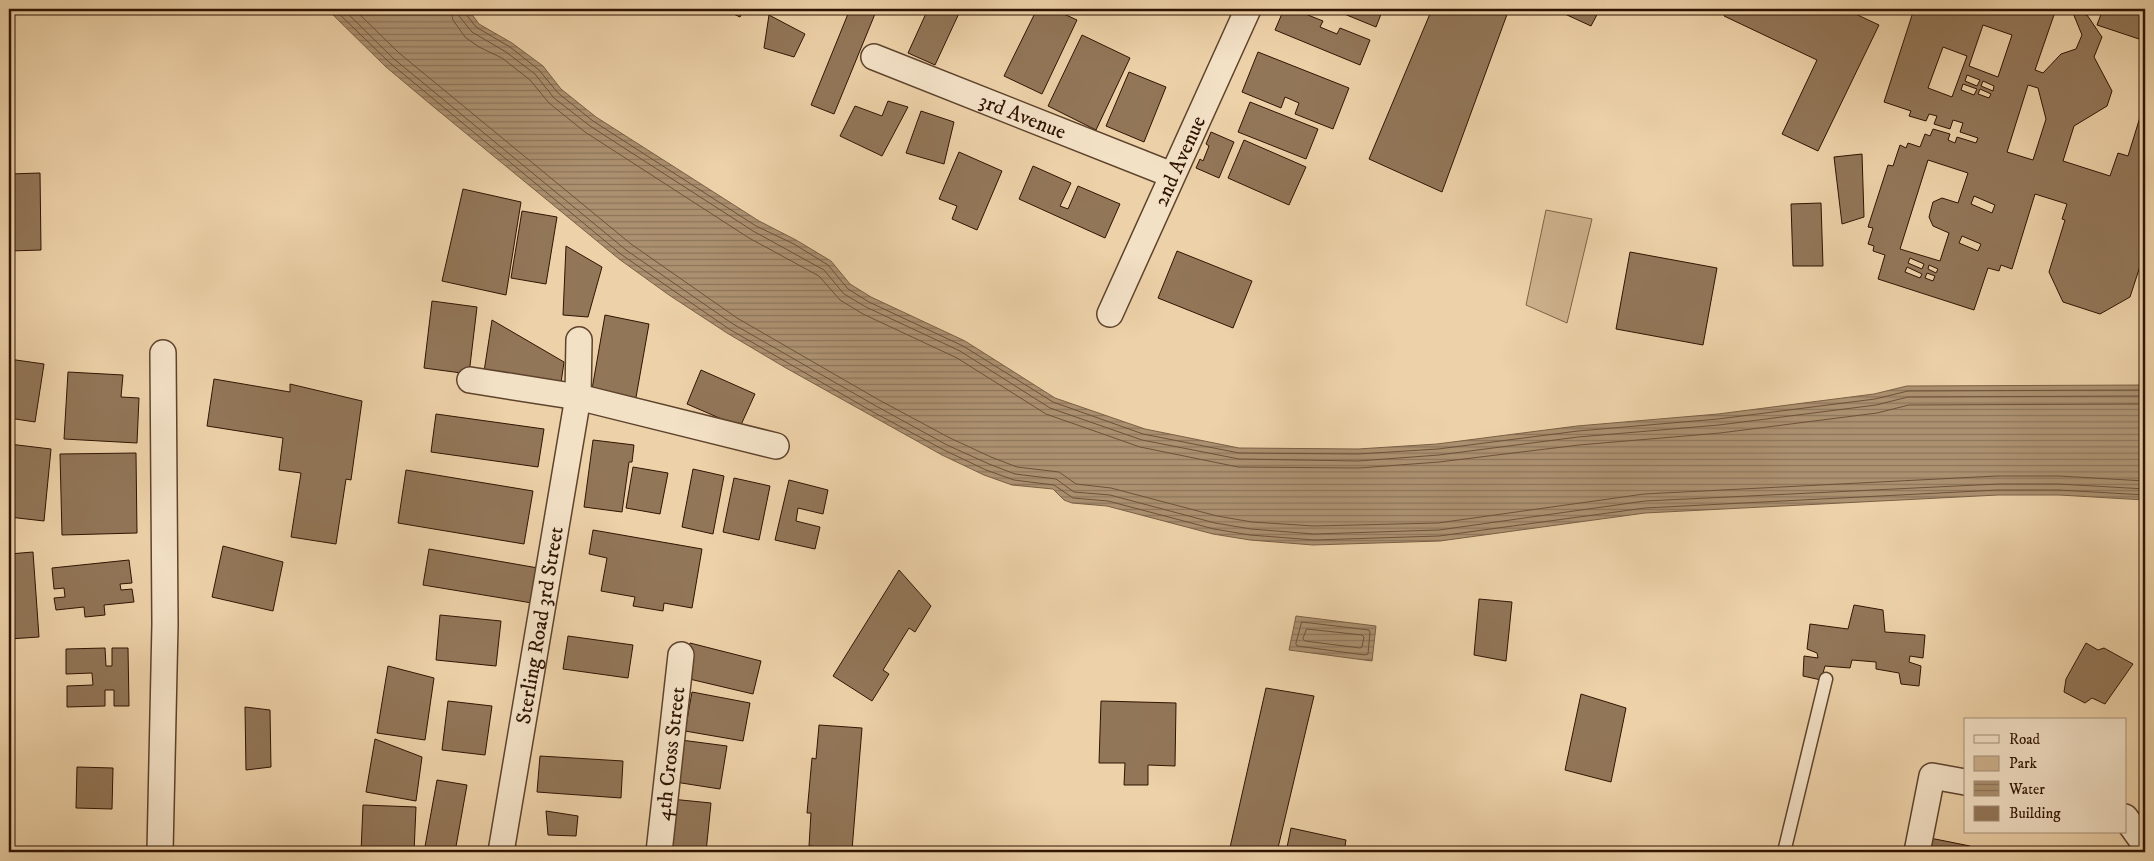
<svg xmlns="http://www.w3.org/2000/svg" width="2154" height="861" viewBox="0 0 2154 861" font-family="'IM FELL DW Pica',serif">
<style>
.park{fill:#cdb18c;stroke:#7e6247}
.water{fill:url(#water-rules);stroke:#7a5f44}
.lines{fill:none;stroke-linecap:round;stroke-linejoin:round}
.shore{stroke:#6e5239;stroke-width:1}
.building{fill:#927658;stroke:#2f1402;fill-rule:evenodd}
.service-casing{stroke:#5e432c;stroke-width:15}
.minor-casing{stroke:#5e432c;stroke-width:28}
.service{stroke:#f3e1c6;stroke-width:12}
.minor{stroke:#f3e1c6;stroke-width:25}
.labels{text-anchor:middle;stroke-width:4;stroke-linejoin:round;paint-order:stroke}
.street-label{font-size:21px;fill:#2f1402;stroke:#f3e1c6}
</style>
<defs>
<pattern id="water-rules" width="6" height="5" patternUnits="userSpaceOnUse" patternTransform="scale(1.25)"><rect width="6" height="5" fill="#ac9170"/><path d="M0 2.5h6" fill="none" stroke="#8c755a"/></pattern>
</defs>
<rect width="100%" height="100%" fill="#edd1a8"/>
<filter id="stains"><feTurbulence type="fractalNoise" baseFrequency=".004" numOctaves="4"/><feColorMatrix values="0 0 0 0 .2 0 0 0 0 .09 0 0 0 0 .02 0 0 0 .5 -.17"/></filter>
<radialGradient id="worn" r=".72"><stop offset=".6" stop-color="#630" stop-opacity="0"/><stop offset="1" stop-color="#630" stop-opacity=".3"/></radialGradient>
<polygon class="park" points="1546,210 1592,219 1567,323 1526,305"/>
<g class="water">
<polygon points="327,9 468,9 479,24 512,43 543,66 561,89 596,117 759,221 796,240 831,261 850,284 871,297 965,341 1055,398 1145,429 1239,448 1358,449 1437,444 1577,426 1718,414 1874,394 1907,386 2145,385 2145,500 2059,495 1998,495 1645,513 1440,541 1313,545 1250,540 1213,534 1107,506 1072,503 1064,500 1053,489 1012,485 984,475 942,455 786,368 727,333 669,295 619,259 435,108 386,67"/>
<polygon points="1296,616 1376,626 1372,661 1289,650"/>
</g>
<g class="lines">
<g class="shore">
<polyline points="334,9 390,63 622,255 729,329 873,412 944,450 986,470 1014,480 1054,485 1073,498 1108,501 1214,529 1250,535 1314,540 1439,536 1645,508 1998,490 2059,490 2145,495"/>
<polyline points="343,9 394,59 626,250 733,324 876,406 947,445 989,464 1015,474 1056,479 1074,492 1110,495 1215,523 1251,529 1314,534 1439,530 1645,501 1998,484 2059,484 2145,489"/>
<polyline points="354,9 399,53 631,244 737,318 879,400 950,438 991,457 1017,467 1059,472 1076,484 1111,488 1217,516 1252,522 1314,526 1438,523 1644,494 1997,476 2059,476 2145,481"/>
<polyline points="450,9 453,20 465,37 479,47 502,58 530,80 549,103 585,132 749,238 819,276 840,300 863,314 957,358 1046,414 1140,447 1238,467 1359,468 1439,462 1579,445 1720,433 1877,413 1909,405 2145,404"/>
<polyline points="458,9 459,16 472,32 506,52 535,74 554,98 590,126 753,231 824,270 844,294 866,307 960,351 1050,408 1142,440 1239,459 1358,461 1439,455 1578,437 1719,425 1876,405 1908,397 2145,396"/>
<polyline points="464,9 465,13 476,27 510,47 539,70 558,93 593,121 756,226 794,244 828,265 848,289 869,302 963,346 1053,402 1143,434 1239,453 1358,454 1438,449 1578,431 1718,419 1875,399 1908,391 2145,390"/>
<polygon points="1302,622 1369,630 1370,632 1368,654 1365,655 1297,646 1296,644"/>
<polygon points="1307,629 1362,635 1364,637 1362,647 1360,648 1305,641 1303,639"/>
</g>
</g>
<g class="building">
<polygon points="723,9 744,9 740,17"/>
<polygon points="850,9 877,9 834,114 811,105"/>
<polygon points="928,9 961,9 935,65 908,53"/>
<polygon points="1037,9 1053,9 1077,20 1042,94 1004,76"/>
<polygon points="1284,9 1293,9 1323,21 1320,27 1337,34 1340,28 1370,40 1360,65 1275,30"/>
<polygon points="1332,9 1383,9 1376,27"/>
<polygon points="1432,9 1509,9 1442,192 1369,159"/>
<polygon points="1554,9 1600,9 1591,26"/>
<polygon points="1727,9 1845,9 1879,25 1818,151 1782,134 1817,60 1724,16"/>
<path d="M1914,9H2056L2035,70L2043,73L2061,54L2076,49L2082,35L2073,13L2087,15L2102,37L2094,57L2112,91L2107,106L2074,126L2063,161L2110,176L2118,153L2128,156L2145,101V251L2130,297L2100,314L2063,302L2049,272L2065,220L2062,219L2067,204L2035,194L2012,269L2001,265L1999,271L1988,268L1974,310L1878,279L1885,255L1873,251L1874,246L1868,244L1873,228L1868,227L1888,165L1893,166L1900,145L1906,148L1908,143L1920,147L1925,134L1930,136L1933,129L1950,134L1948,140L1955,143L1957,137L1976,143L1978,138L1960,132L1963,123L1953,120L1950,129L1934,124L1937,116L1929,114L1926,121L1909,116L1911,111L1884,102ZM1983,25L2012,35L1998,77L1969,66ZM1943,47L1967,56L1952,97L1928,88ZM1967,75L1980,80L1977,86L1965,81ZM1983,81L1994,86L1993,91L1981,86ZM1963,84L1977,89L1974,95L1961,90ZM2028,85L2038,88L2046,119L2033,160L2007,152ZM1980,89L1991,94L1989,98L1978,94ZM1928,160L1968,173L1958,203L1942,198L1933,202L1929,217L1933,226L1949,233L1940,261L1900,249ZM1974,196L1995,205L1992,213L1971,204ZM1962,236L1981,244L1978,251L1959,243ZM1910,258L1924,264L1922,269L1908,263ZM1929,265L1938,269L1936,273L1928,269ZM1907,267L1922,274L1920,278L1905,272ZM1927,273L1935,276L1933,281L1925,278Z"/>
<polygon points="2103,9 2145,9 2145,41 2097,25"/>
<polygon points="769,15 805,34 794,57 764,48"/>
<polygon points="1082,35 1130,58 1096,130 1048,106"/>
<polygon points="1258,52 1349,88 1333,129 1295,114 1299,103 1285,97 1281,108 1242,92"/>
<polygon points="1129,72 1166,87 1144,142 1106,126"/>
<polygon points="888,101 908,107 882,156 840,136 855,106 882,116"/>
<polygon points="1250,102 1318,129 1306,159 1238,132"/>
<polygon points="921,111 954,122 944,164 906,153"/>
<polygon points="1211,132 1234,142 1219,178 1196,168 1200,159 1203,161 1209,146 1206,144"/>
<polygon points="1244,140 1306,167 1289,205 1228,178"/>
<polygon points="959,152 1002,171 977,230 952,219 957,206 939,199"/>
<polygon points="1862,154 1864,217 1842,224 1834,157"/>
<polygon points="1033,166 1071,183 1060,206 1068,209 1078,186 1120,204 1105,238 1019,199"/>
<polygon points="40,173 41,250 9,251 9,174"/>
<polygon points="463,189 521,202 506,295 442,281"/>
<polygon points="1821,203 1823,266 1793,266 1791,204"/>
<polygon points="522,211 557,217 546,284 511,278"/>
<polygon points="566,246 602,267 588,317 563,315"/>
<polygon points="1177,251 1252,281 1233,328 1158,298"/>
<polygon points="1630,252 1717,268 1703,345 1616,329"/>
<polygon points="432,301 477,307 469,374 424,368"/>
<polygon points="605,315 649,324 635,403 591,395"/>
<polygon points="492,320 564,362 560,390 483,378"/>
<polygon points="9,359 44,364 35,422 9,418"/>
<polygon points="701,370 755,394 740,427 687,404"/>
<polygon points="68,372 123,375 121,397 139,398 137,443 64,439"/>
<polygon points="214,379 290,392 290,384 362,401 351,480 346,479 336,544 291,537 301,473 279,470 283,438 207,426"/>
<polygon points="436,414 544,429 538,467 431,452"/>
<polygon points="593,440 634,445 632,462 629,462 622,512 584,507"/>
<polygon points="9,444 51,449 44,521 9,517"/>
<polygon points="136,453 137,533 62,535 60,454"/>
<polygon points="633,467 668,473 660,514 626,508"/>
<polygon points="693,469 724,476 713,534 682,527"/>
<polygon points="406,470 533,491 524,544 398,523"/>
<polygon points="734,478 770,486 759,540 723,532"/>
<polygon points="789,480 828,490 823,514 798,508 796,521 820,527 815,549 775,540"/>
<polygon points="593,530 702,549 692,608 664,603 663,611 633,606 635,597 601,591 607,558 589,554"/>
<polygon points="223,546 283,562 273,611 212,597"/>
<polygon points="429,549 538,568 532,603 423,585"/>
<polygon points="33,552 39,637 9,639 9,554"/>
<polygon points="129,560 132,583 120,584 121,590 132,589 134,602 104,605 105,615 85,617 84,607 56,610 54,598 65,597 64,588 54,589 52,568"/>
<polygon points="899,570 931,606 915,632 909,628 883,670 889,674 872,701 833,676"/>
<polygon points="1479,599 1512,602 1506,661 1474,655"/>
<polygon points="1854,605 1883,610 1885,632 1925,635 1923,658 1910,656 1909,662 1921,666 1919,686 1901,684 1899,673 1876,669 1876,662 1852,660 1850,668 1825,666 1821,680 1803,676 1804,656 1818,658 1817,653 1807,649 1810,624 1848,629"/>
<polygon points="440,615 501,621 496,666 436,660"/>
<polygon points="568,636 633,645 628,678 563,669"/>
<polygon points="690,643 761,661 753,694 681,677"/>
<polygon points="2086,643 2098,650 2104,648 2133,664 2105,704 2092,698 2085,703 2064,692 2066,679"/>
<polygon points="105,648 106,666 112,666 112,648 128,648 129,706 114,706 114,690 105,690 105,706 67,707 67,686 93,685 92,673 66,674 66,649"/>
<polygon points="388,666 434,678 425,740 377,733"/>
<polygon points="1266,688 1314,696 1277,852 1229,852"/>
<polygon points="692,692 750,703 743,741 685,731"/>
<polygon points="1581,694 1626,708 1611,782 1565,770"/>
<polygon points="448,701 492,706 485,755 442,750"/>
<polygon points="1101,701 1176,703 1175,766 1148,765 1148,785 1124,785 1125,763 1099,763"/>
<polygon points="245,707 270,710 271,767 246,770"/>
<polygon points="819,725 862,728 852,850 809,846 811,813 807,813 812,758 816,759"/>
<polygon points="375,739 422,757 416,801 366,792"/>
<polygon points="681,740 727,746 720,789 675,782"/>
<polygon points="540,756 623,761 621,798 537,792"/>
<polygon points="77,767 113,768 112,809 76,808"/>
<polygon points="437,780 467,785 455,852 424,852"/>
<polygon points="671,799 711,803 706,852 666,852"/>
<polygon points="363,805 416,807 414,852 361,852"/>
<polygon points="546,811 578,816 576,836 548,835"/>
<polygon points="1291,828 1346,840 1344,852 1286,852"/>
<polygon points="1930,838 1970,846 1969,852 1927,852"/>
</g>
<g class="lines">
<g class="service-casing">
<polyline id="service" points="1784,852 1826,679"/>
</g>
<g class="minor-casing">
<g id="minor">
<path id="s1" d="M874,57L1172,175"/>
<path id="s2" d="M1110,314L1248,9"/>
<polyline points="470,380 578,397 776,446"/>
<polyline points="2125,817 2143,842 2145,852"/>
<polyline points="160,852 165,624 163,353"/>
<path id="s3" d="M501,852L578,397L579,340"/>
<path id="s4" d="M659,852L681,655"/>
<polyline points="1917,852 1932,776 1965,782"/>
</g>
</g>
<use href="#service" class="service"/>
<use href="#minor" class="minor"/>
</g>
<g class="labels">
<g class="street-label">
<text dy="7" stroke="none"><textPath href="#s1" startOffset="160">3rd Avenue</textPath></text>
<text dy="7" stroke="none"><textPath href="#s2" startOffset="168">2nd Avenue</textPath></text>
<text dy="7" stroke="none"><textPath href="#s3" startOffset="230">Sterling Road 3rd Street</textPath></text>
<text dy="7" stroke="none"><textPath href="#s4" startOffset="99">4th Cross Street</textPath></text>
</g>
</g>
<rect width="2154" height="861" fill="none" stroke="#edd1a8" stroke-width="30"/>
<rect x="10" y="10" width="2134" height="841" fill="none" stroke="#2f1402" stroke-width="2.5"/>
<rect x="15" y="15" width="2124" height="831" fill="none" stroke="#2f1402"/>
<rect x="1964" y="718" width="162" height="115" fill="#f3e1c6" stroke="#a58f78"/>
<rect x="1974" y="735" width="25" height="8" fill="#f3e1c6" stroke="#a58f78"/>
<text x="2009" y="744" font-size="15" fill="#2f1402">Road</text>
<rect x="1974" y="756" width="25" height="15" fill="#cdb18c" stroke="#a58f78"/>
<text x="2009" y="768" font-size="15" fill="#2f1402">Park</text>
<rect x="1974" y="781" width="25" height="15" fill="url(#water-rules)" stroke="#a58f78"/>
<text x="2009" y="794" font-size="15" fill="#2f1402">Water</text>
<rect x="1974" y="806" width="25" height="15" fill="#927658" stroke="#a58f78"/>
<text x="2009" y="818" font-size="15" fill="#2f1402">Building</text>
<rect width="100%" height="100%" filter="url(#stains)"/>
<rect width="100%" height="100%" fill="url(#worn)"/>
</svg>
